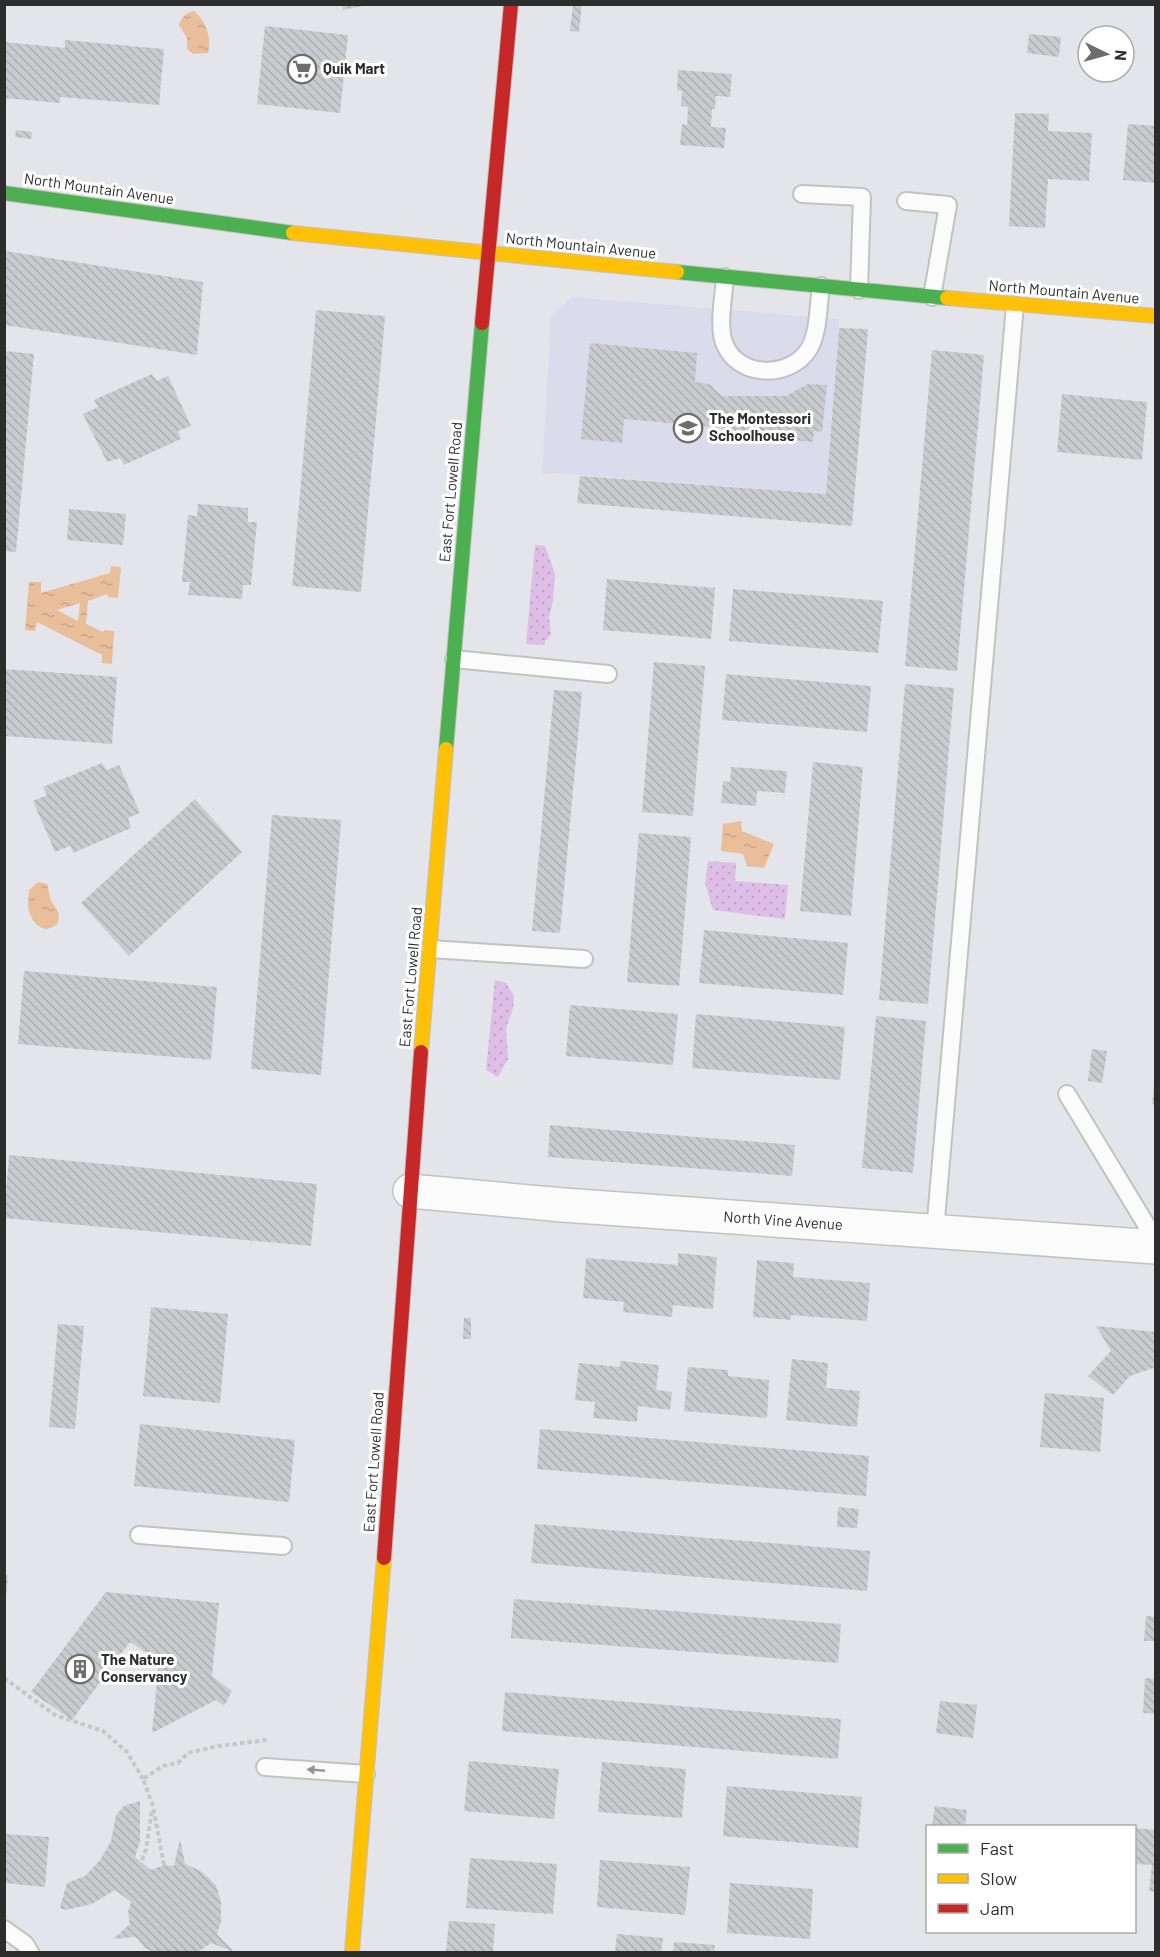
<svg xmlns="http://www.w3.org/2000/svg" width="1160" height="1957" viewBox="0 0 1160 1957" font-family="Barlow,sans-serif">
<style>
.education{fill:#dadcec}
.grass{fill:url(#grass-dots)}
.water{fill:url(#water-ripples);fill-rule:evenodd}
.building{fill:url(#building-back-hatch)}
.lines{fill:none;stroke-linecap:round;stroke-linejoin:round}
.lane-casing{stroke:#c1c2c2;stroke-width:20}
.street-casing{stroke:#c1c2c2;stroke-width:36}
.fast-casing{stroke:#c1c2c2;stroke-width:16}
.slow-casing{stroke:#c1c2c2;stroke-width:16}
.jam-casing{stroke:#c1c2c2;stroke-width:16}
.path{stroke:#c7c7c7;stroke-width:4;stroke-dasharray:4.5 3;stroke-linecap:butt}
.lane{stroke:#fbfbfc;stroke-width:16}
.street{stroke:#fbfbfc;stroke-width:33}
.fast{stroke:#4caf50;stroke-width:14}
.slow{stroke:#ffc107;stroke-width:14}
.jam{stroke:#c62828;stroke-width:14}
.oneway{fill:#949494}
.labels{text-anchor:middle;stroke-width:6;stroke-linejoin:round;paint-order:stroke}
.poi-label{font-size:15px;font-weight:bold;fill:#2d2d2d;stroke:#fff;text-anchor:start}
.street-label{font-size:15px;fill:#2d2d2d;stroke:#fff}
</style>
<defs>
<pattern id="grass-dots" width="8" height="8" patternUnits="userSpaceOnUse" patternTransform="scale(1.5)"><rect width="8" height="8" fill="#debee6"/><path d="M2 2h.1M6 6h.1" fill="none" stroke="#bfa4c6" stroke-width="1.8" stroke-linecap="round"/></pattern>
<pattern id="water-ripples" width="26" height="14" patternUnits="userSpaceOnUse" patternTransform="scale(1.5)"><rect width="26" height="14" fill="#e9be9a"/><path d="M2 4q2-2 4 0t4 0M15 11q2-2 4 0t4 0" fill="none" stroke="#c8a485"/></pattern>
<pattern id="building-back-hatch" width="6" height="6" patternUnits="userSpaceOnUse" patternTransform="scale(1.5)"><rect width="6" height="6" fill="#cacbcf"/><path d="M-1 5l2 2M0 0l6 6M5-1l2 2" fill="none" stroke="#aeafb2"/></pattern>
</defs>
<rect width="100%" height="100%" fill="#e4e5ea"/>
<polygon class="education" points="572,297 839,319 826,494 557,473 542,474 551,316"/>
<g class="grass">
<polygon points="535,545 545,546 555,574 553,601 549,617 551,634 547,640 545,640 545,645 526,644"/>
<polygon points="708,861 736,863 735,881 788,885 785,919 713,910 705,883"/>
<polygon points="495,980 506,983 514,996 513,1009 506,1028 508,1059 498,1077 486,1070"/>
</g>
<g class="water">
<path d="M194,11C206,21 212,38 208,53L193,54L187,49V38L179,25C182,16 186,13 194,11Z"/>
<path d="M111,566L121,567L118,598L108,597L107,594L88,601L86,624L103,632L104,630L114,631L112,664L102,663V655L37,622L35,631L25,630L29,582H41V593L110,573ZM80,603L78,621L57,610Z"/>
<polygon points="741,821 742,831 774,844 764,868 747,866 743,854 721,851 723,824"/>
<path d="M38,882L47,884L51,901L59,913L58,923C44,937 30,922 28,906C28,901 29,895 29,890Z"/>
</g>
<g class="building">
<polygon points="342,4 363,4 363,6 343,10"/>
<polygon points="573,4 582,4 579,32 570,31"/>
<polygon points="265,26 348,35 340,113 257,104"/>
<polygon points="1029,34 1061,37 1059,57 1027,53"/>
<polygon points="65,40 164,49 159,105 60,97 60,103 4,98 4,42 65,48"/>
<polygon points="678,70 732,74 730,97 716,96 715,109 712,109 711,127 726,128 724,148 680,145 682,124 687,125 688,107 681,106 682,91 677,90"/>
<polygon points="1015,113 1049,114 1048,131 1092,133 1089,181 1048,179 1045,228 1009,226"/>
<polygon points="1128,124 1156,126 1156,183 1123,180"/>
<polygon points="16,130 32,132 31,139 15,137"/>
<polygon points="5,251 203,282 197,355 5,325"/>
<polygon points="316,310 385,316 361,592 292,586"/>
<polygon points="839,328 868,329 852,526 577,503 580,476 826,494"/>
<polygon points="590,343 697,353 695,382 709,384 722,396 786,396 808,384 827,385 822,432 814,431 813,442 733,435 734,429 624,419 622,443 581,439"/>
<polygon points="932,350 984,355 957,671 905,666"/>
<polygon points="4,351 34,354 16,552 4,551"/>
<polygon points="152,374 157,381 168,376 191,426 178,431 181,439 124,465 120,458 107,462 83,414 98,407 94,400"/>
<polygon points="1062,394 1147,402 1142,460 1057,452"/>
<polygon points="198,504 248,508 248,522 257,522 251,585 243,585 242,599 188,595 190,582 182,582 188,515 197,516"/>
<polygon points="69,509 126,514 123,545 67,540"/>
<polygon points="607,579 715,588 711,639 603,630"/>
<polygon points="733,589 883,601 878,653 729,641"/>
<polygon points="654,662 705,666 693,816 642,812"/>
<polygon points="4,669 117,677 112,744 4,736"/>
<polygon points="726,674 871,686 867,732 722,720"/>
<polygon points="905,684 954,688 928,1004 879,1000"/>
<polygon points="554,690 582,692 560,933 532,931"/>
<polygon points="813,762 863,767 851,916 800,911"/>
<polygon points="102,763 107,770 119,765 140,813 128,818 131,828 73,853 70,846 55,852 33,801 47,795 43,787"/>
<polygon points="731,767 787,771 785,793 757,791 756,806 721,803 723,781 730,782"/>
<polygon points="195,799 242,852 129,956 81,903"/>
<polygon points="272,815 341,820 321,1075 251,1069"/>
<polygon points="639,833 691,837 679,986 627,982"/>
<polygon points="704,930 848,943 843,995 699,983"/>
<polygon points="24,971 217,987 211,1060 18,1044"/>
<polygon points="570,1005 678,1014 673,1065 566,1056"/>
<polygon points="696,1014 845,1027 840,1080 692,1068"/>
<polygon points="876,1016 926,1021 913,1173 862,1168"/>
<polygon points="1092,1049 1107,1051 1102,1083 1088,1081"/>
<polygon points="1154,1085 1156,1085 1156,1105 1152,1104"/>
<polygon points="550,1125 795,1145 792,1176 548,1157"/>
<polygon points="9,1155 317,1184 311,1246 4,1218"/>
<polygon points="678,1253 717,1257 713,1309 673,1305 672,1317 623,1312 624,1302 583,1298 586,1258 678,1265"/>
<polygon points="757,1260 794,1263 793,1277 870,1283 867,1321 791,1315 791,1320 753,1317"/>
<polygon points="151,1307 228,1314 220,1403 143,1396"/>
<polygon points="464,1318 471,1318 471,1339 463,1339"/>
<polygon points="58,1324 84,1326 75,1429 49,1427"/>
<polygon points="1096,1326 1156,1332 1156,1367 1130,1376 1113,1395 1088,1376 1111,1351"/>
<polygon points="792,1359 828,1363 826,1388 860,1391 857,1427 786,1420"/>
<polygon points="620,1361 659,1365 656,1390 672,1392 670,1410 638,1406 637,1422 593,1418 595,1402 575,1400 579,1363 620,1367"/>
<polygon points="688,1367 728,1370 728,1376 769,1380 767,1418 684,1411"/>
<polygon points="1045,1393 1104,1398 1100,1452 1040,1447"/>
<polygon points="140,1424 295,1440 289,1502 134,1486"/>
<polygon points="540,1429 869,1456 866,1496 537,1469"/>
<polygon points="838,1507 859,1509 857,1528 837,1527"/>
<polygon points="535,1524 870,1551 867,1591 531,1563"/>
<polygon points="4,1575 8,1575 6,1598 4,1598"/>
<polygon points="106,1592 219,1603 212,1676 232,1691 224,1706 216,1700 152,1733 159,1661 130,1642 72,1720 31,1692"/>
<polygon points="514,1599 841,1624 838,1663 511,1638"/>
<polygon points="1146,1616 1156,1617 1156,1641 1144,1641"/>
<polygon points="1145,1678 1156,1679 1156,1714 1143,1713"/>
<polygon points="505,1692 841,1719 838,1759 502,1731"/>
<polygon points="940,1701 977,1705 973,1738 936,1733"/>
<polygon points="469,1761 559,1769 554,1819 464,1811"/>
<polygon points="602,1762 686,1769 682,1818 598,1812"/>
<polygon points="727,1786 862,1797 858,1848 723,1836"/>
<polygon points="140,1801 140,1841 135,1857 151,1870 164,1865 174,1866 180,1839 185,1864 201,1871 216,1885 221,1902 221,1921 217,1934 234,1952 211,1943 198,1952 153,1952 145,1948 136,1937 113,1939 130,1924 128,1912 131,1902 115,1890 92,1904 66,1910 60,1908 67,1883 85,1876 100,1860 111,1841 116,1815 124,1806"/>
<polygon points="935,1806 967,1810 965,1826 932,1826"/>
<polygon points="1134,1828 1156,1830 1156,1892 1149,1891 1152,1865 1134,1864"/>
<polygon points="4,1834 49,1837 45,1887 4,1883"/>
<polygon points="470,1858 557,1864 553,1914 466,1908"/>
<polygon points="600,1860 690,1867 685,1915 597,1907"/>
<polygon points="730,1883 813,1889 810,1939 727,1933"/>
<polygon points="449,1921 495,1924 493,1952 446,1952"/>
<polygon points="617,1934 663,1938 661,1952 615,1952"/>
<polygon points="674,1942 715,1945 714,1952 673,1952"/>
</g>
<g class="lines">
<g class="lane-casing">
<g id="lane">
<polyline points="802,194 862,197 859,290"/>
<polyline points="906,201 948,205 932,297"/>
<path d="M725,277C724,295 717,328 725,345C739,378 790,379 809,349C819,332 818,306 821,286"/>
<polyline points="454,659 608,674"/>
<polyline points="430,949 584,959"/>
<polyline points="1067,1094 1147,1226 1145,1246"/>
<polyline points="935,1231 1015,305"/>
<polyline points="139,1535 283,1546"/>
<polyline points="265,1767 366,1774"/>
<polyline points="4,1929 25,1944 30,1952"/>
</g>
</g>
<g class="street-casing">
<polyline id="street" points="410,1191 563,1205 1156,1247"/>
</g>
<g class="fast-casing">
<g id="fast">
<polyline points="4,193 293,233"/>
<polyline points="677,272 947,298"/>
<polyline points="446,749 482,323"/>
</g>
</g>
<g class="slow-casing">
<g id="slow">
<polyline points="293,233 677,272"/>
<polyline points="947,298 1156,316"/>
<polyline points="421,1052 446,749"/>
<polyline points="352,1952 384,1558"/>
</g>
</g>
<g class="jam-casing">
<g id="jam">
<polyline points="482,323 511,4"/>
<polyline points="384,1558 421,1052"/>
</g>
</g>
<g class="path">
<polyline points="4,1678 55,1715 103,1731 127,1752 143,1779"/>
<polyline points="142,1860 146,1849 152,1810"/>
<polyline points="164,1865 153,1806 143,1779 163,1766 178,1763 188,1753 218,1746 267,1740"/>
</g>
<use href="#lane" class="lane"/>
<use href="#street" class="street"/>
<use href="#fast" class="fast"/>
<use href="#slow" class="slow"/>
<use href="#jam" class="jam"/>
</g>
<defs><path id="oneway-solid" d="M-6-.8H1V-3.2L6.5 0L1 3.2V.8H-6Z" transform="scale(1.5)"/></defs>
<use class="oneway" href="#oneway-solid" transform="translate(316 1770) rotate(-175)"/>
<defs>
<g id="supermarket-ring" transform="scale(1.5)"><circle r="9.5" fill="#fff" stroke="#6d6d6f" stroke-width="1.5"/><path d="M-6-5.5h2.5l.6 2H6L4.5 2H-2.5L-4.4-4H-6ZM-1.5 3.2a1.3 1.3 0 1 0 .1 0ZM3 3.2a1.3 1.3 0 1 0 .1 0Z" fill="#6d6d6f"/></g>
<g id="school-ring" transform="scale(1.5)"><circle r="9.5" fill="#fff" stroke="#6d6d6f" stroke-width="1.5"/><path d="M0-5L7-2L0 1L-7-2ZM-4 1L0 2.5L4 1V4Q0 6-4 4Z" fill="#6d6d6f"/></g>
<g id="building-ring" transform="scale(1.5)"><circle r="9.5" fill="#fff" stroke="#6d6d6f" stroke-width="1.5"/><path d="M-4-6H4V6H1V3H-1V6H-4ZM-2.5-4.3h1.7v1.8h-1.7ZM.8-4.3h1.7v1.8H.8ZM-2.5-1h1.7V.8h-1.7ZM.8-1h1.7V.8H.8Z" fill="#6d6d6f"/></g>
</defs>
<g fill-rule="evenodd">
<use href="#supermarket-ring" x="302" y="69"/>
<use href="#school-ring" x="688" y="428"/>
<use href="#building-ring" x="80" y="1669"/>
</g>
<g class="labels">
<g class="poi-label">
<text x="323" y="74">Quik Mart</text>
<text x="709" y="424">The Montessori<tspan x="709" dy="17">Schoolhouse</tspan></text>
<text x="101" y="1665">The Nature<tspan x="101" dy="17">Conservancy</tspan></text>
</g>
<g class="street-label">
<text transform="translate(99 189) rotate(8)" y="5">North Mountain Avenue</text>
<text transform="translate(581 246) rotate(6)" y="5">North Mountain Avenue</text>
<text transform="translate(1064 292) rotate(5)" y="5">North Mountain Avenue</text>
<text transform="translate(451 492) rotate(-85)" y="5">East Fort Lowell Road</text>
<text transform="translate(411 977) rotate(-85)" y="5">East Fort Lowell Road</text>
<text transform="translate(783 1221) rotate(4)" y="5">North Vine Avenue</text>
<text transform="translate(374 1462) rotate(-86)" y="5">East Fort Lowell Road</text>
</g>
</g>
<rect width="1160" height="1957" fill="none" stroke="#2d2d2d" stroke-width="12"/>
<rect x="926" y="1825" width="210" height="108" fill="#ffffff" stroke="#ababab" stroke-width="1.5"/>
<rect x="938" y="1844" width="30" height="9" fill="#4caf50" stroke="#ababab" stroke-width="1.5"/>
<text x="980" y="1855" font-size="18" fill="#2d2d2d">Fast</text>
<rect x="938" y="1874" width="30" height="9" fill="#ffc107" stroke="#ababab" stroke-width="1.5"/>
<text x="980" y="1885" font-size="18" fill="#2d2d2d">Slow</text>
<rect x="938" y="1904" width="30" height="9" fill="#c62828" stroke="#ababab" stroke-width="1.5"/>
<text x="980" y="1915" font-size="18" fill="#2d2d2d">Jam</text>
<g transform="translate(1106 54) rotate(95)"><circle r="28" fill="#ffffff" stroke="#ababab" stroke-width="1.5"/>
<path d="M0-4.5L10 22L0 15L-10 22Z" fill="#6d6d6f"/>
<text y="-9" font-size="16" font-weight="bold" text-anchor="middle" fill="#2d2d2d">N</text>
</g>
</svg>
